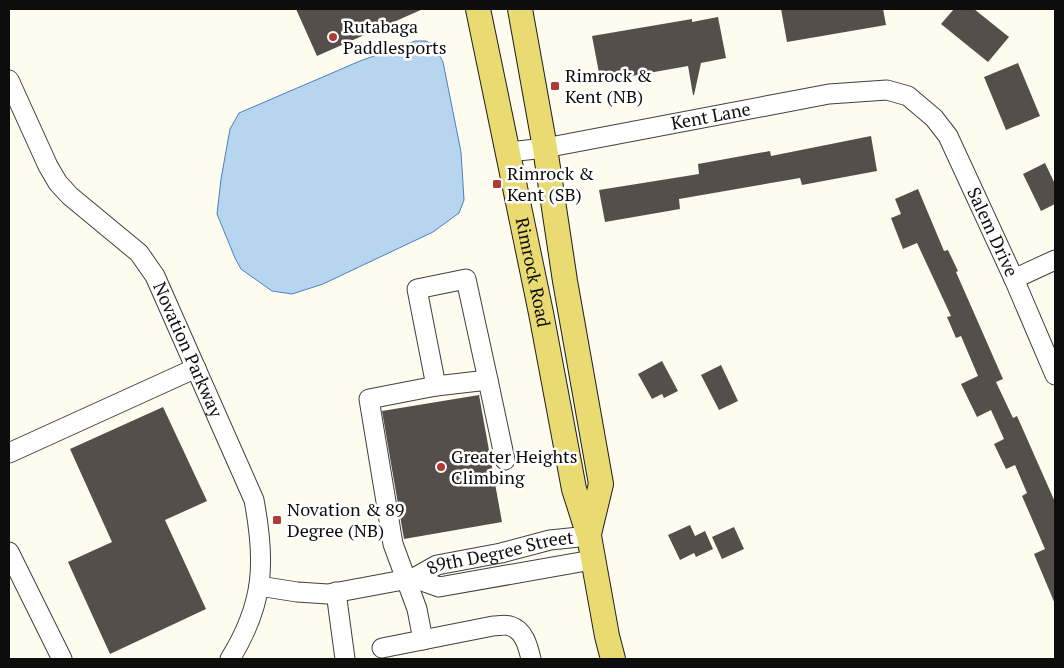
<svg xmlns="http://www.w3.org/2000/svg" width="1064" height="668" viewBox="0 0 1064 668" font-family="'PT Serif',serif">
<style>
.water{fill:#b8d5f0;stroke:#4782bf}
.building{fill:#554f4b}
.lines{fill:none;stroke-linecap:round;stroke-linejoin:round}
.minor-casing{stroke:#404040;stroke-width:21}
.major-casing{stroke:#1e1e1e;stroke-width:26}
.minor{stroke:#fff;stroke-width:19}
.major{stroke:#eada72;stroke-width:24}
.poi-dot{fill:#af3b33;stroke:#fff;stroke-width:2}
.labels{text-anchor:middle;stroke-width:5;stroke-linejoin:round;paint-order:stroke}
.poi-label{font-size:18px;fill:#0d0d0d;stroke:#fff;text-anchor:start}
.street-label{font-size:18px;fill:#0d0d0d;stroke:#fff}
</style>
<rect width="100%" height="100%" fill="#fdfcef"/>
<polygon class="water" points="415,41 426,41 434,45 443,62 461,152 464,200 459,213 433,232 323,284 292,294 272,291 241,269 235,258 217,214 221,179 230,129 239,113 360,61"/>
<g class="building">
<polygon points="296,9 423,9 317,56"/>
<polygon points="781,9 883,9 886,25 787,42"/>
<polygon points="954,9 974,9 1009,37 988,62 941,24"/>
<polygon points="718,17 726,58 701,63 694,95 693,95 688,66 626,77 625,73 600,78 592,36 692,19 692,22"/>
<polygon points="1018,63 1040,116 1006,130 984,77"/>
<polygon points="871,136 877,171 802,185 800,178 679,199 680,209 605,222 599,190 699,174 698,164 770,151 771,156"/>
<polygon points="1045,163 1055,184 1055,204 1041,211 1023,174"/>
<polygon points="918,189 944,251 948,250 958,271 956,272 1003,379 996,382 1013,418 1017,416 1055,502 1055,604 1034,554 1045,549 1022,496 1027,493 1015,465 1006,469 994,444 1004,439 991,410 977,417 961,384 978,376 961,336 956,338 947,317 951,316 917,243 903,249 891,218 901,214 895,199"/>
<polygon points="662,361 678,391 664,398 662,394 652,399 638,374"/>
<polygon points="721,365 738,401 719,410 701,375"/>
<polygon points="479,395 502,522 404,539 382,411"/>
<polygon points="163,407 207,501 165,520 206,609 110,654 68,562 112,542 70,449"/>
<polygon points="690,525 695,536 705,531 713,549 696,557 694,553 680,560 668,535"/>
<polygon points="734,527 744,549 722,559 712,537"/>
</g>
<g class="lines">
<g class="minor-casing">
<g id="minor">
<path id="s1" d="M9,80L48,166L58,183L70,196L139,253L155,276L254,500C266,563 264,604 230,659"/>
<path id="s2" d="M509,152L545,148L829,94L887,90L908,96L934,118L948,136L1014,279L1055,375"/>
<polyline points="1014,279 1055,260"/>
<polyline points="436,386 417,289 466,279 488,380"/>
<polyline points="9,453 196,368"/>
<polyline points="9,552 62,659"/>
<polyline points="414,578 439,587 592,560"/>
<path id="s3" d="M259,586L297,592L328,594L414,578L437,565L501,553L550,540L589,536"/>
<polyline points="336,592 345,659"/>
<polyline points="423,640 417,609 393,544 369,399 436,386 488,380 505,460"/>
<path d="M382,648L493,626C498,626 505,624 510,626C524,630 528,646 531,659"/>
</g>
</g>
<g class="major-casing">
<g id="major">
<path id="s4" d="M478,9L541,313L574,489L589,536L607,636L613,659"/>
<polyline points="520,9 545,148 565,281 601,484 589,534"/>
</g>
</g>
<use href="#minor" class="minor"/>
<use href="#major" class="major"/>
</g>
<g class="poi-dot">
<circle cx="333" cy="37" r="5"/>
<rect x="550" y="81" width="10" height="10" rx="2.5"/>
<rect x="492" y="179" width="10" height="10" rx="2.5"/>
<circle cx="441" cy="467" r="5"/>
<rect x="272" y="515" width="10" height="10" rx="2.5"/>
</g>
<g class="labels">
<g class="poi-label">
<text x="343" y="33">Rutabaga<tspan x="343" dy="21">Paddlesports</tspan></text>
<text x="565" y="82">Rimrock &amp;<tspan x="565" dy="21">Kent (NB)</tspan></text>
<text x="507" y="180">Rimrock &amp;<tspan x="507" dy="21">Kent (SB)</tspan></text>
<text x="451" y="463">Greater Heights<tspan x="451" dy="21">Climbing</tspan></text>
<text x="287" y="516">Novation &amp; 89<tspan x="287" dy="21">Degree (NB)</tspan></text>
</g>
<g class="street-label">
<text dy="6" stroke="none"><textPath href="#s2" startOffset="205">Kent Lane</textPath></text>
<text dy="6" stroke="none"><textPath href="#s2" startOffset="568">Salem Drive</textPath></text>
<text dy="6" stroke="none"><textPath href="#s4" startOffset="269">Rimrock Road</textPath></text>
<text dy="6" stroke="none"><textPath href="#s1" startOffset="330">Novation Parkway</textPath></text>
<text dy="6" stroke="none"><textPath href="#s3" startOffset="248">89th Degree Street</textPath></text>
</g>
</g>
<rect width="1064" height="668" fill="none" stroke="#0d0d0d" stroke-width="20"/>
</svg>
